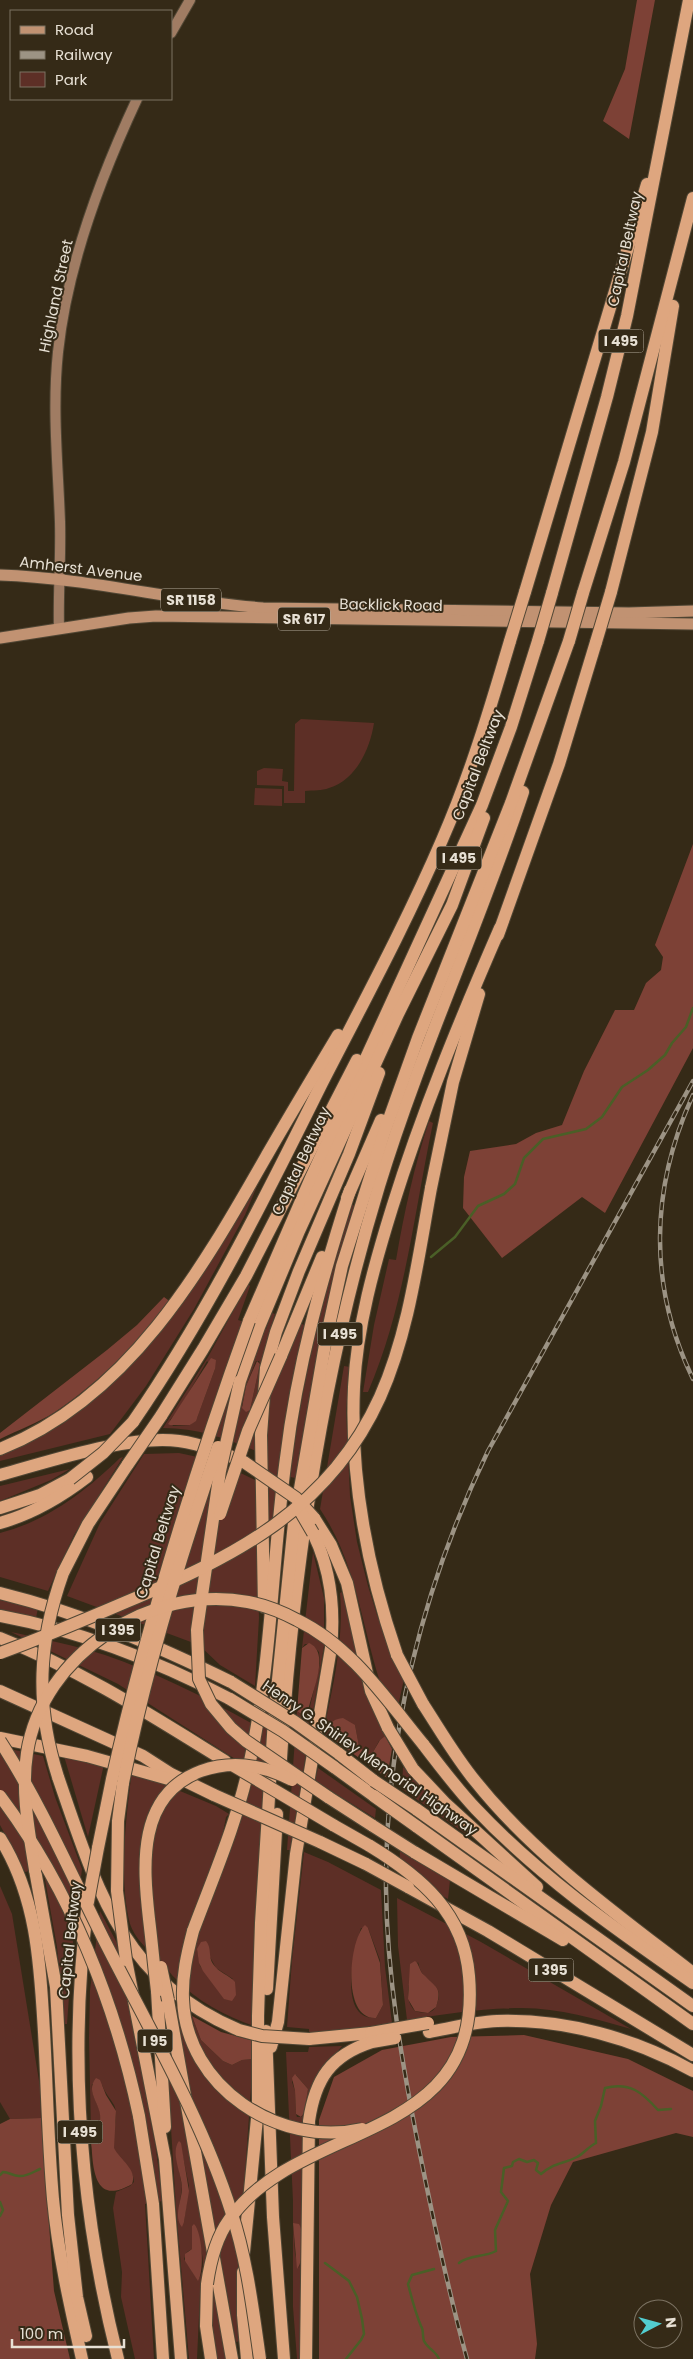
<svg xmlns="http://www.w3.org/2000/svg" width="693" height="2359" viewBox="0 0 693 2359" font-family="Poppins,sans-serif">
<style>
.green{fill:#5d2f26;fill-rule:evenodd}
.forest{fill:#7d4136}
.lines{fill:none;stroke-linecap:round;stroke-linejoin:round}
.stream{stroke:#4a5f27;stroke-width:2.5}
.secondary-casing{stroke:#514735;stroke-width:12}
.primary-casing{stroke:#514735;stroke-width:13}
.highway-casing{stroke:#514735;stroke-width:14}
.secondary{stroke:#a07c63;stroke-width:10}
.primary{stroke:#c19272;stroke-width:11}
.highway{stroke:#dea67f;stroke-width:12}
.rail-casing{stroke:#9c9384;stroke-width:4.5}
.rail{stroke:#352a17;stroke-width:2.5;stroke-dasharray:8;stroke-linecap:butt}
.highway-bridge-casing{stroke:#514735;stroke-width:14;stroke-linecap:butt}
.highway-bridge{stroke:#dea67f;stroke-width:12}
.labels{text-anchor:middle;stroke-width:4;stroke-linejoin:round;paint-order:stroke}
.shield{fill:#352a17;stroke:#b2a99b;stroke-width:1}
.shield-label{font-size:14px;font-weight:bold;fill:#e7e0d4}
.street-label{font-size:15px;fill:#e7e0d4;stroke:#352a17}
</style>
<rect width="100%" height="100%" fill="#352a17"/>
<g class="green">
<path d="M301,719L374,723C370,749 356,780 329,788C322,791 313,790 305,791V803H284V786L257,785V771L264,768L283,769L282,781L288,782V791H294L295,724Z"/>
<polygon points="255,788 282,789 282,806 254,805"/>
<path d="M429,1121L433,1123C414,1213 405,1306 368,1392H363L374,1325L389,1259L396,1260C404,1213 414,1167 429,1121Z"/>
<polygon points="265,1167 245,1215 194,1309 146,1386 110,1434 0,1461 0,1454 61,1425 79,1411 151,1343 184,1301 208,1266"/>
<path d="M352,1205L357,1206L296,1478L290,1477C301,1384 323,1294 352,1205Z"/>
<path d="M248,1284L250,1286L238,1320L266,1329L272,1313L275,1314C261,1364 257,1400 256,1451C226,1438 196,1428 163,1428L208,1357ZM207,1361L215,1369L197,1418L190,1425L173,1426L170,1420L181,1406ZM256,1361H259L260,1364L250,1410L242,1406L246,1386Z"/>
<polygon points="301,1324 306,1325 272,1538 267,1537 266,1445 269,1389 285,1361"/>
<path d="M344,1366L350,1367L346,1411L350,1496L357,1542L368,1586L377,1615L404,1679L395,1720C362,1651 364,1574 320,1509Z"/>
<polygon points="179,1453 216,1461 255,1480 259,1618 255,1686 220,1665 199,1645 67,1596 100,1523 144,1454"/>
<path d="M123,1457L74,1535L48,1591L0,1577V1533C47,1521 86,1491 120,1458Z"/>
<polygon points="70,1469 51,1480 0,1501 0,1486"/>
<polygon points="313,1552 324,1598 324,1646 290,1850 287,1850 297,1711 303,1716 308,1715 320,1663 319,1652 311,1644 305,1644 302,1648"/>
<path d="M342,1592L367,1693L385,1736L379,1741L373,1752L367,1754L359,1746L355,1725L329,1732L330,1737L323,1733C333,1687 344,1640 340,1593Z"/>
<polygon points="0,1600 38,1608 36,1618 0,1610"/>
<path d="M11,1632C43,1639 74,1645 105,1655C155,1672 204,1697 251,1723L243,1764L118,1684Z"/>
<path d="M270,1689L254,1963L252,2005L254,2026C225,2016 197,2001 176,1979C171,1975 168,1969 164,1965C151,1952 133,1939 129,1920C119,1877 126,1815 132,1771L216,1806L229,1814L226,1817L222,1838L188,1930L199,1933L250,1791ZM197,1949L210,1957L216,1968L233,1979L219,1989L200,1966Z"/>
<polygon points="0,1747 43,1756 55,1797 82,1869 73,1942 67,2024 65,2024 57,1947 43,1868 25,1872 0,1825"/>
<polygon points="64,1756 104,1764 88,1837"/>
<polygon points="403,1767 470,1837 402,1789"/>
<polygon points="318,1768 376,1809 375,1818 315,1781"/>
<polygon points="400,1851 450,1880 448,1899 399,1872"/>
<path d="M304,1852L328,1862L381,1890L385,1967L392,2023L354,2029L309,2033V2029L287,2027L292,1960ZM361,1928H368L380,1960L383,2005L376,2018C337,2020 354,1949 361,1928Z"/>
<polygon points="0,1886 12,1914 40,2087 41,2118 10,2119 0,2102"/>
<path d="M397,1898L481,1942L631,2029C596,2019 559,2008 522,2008C483,2008 445,2014 407,2020L398,1946ZM418,1962C419,1966 420,1970 422,1973C431,1986 445,1986 436,2006C432,2015 423,2013 415,2011C401,1996 411,1978 418,1962Z"/>
<path d="M100,1911L117,1943L155,2143L163,2201L145,2204L154,2359H135L121,2297L122,2272L113,2208L116,2192L130,2186L134,2182C133,2166 119,2162 114,2149C110,2136 120,2117 114,2105C110,2098 105,2093 102,2085L92,2084C90,2098 103,2107 100,2121L94,2126L91,2132L89,2038L90,1990Z"/>
<polygon points="174,2005 192,2016 201,2040 223,2061 232,2065 242,2060 253,2059 238,2274 240,2341 236,2342"/>
<path d="M342,2046L315,2079L302,2230L293,2223L295,2254L299,2268L302,2249V2359H297L293,2307V2201L286,2052H308L309,2047ZM296,2075L308,2089L302,2117H297L296,2114L295,2091L292,2082Z"/>
<path d="M166,2048H170L208,2253L200,2294L197,2359H189L176,2208ZM176,2152H182L189,2186L184,2222L179,2209L182,2187ZM192,2225C199,2240 209,2265 198,2280L184,2259L187,2252L192,2249Z"/>
<polygon points="214,2277 227,2359 216,2359 212,2325"/>
</g>
<g class="forest">
<polygon points="637,0 655,0 629,139 603,121 625,69"/>
<polygon points="693,844 693,1048 605,1213 582,1197 502,1258 463,1208 464,1177 470,1151 516,1144 536,1133 562,1125 584,1071 615,1010 634,1010 646,983 661,970 663,957 655,945"/>
<path d="M164,1297L168,1300V1304C137,1344 98,1383 55,1412C38,1423 18,1430 0,1439V1433L107,1350L137,1325Z"/>
<polygon points="211,1358 216,1360 215,1369 196,1421 190,1425 170,1425 168,1424"/>
<polygon points="257,1361 260,1364 250,1410 246,1412 242,1408 246,1386"/>
<path d="M309,1643C332,1653 310,1695 308,1713L305,1717L297,1711L302,1648Z"/>
<path d="M343,1718L355,1725L359,1746L367,1754L373,1752L380,1740L385,1736L392,1749L387,1778L330,1737C327,1726 331,1719 343,1718Z"/>
<path d="M365,1925L368,1928L380,1963L383,2005L376,2018C341,2020 349,1939 365,1925Z"/>
<path d="M206,1941C212,1948 208,1957 213,1964C219,1973 229,1975 235,1982L236,1995L232,2001L224,1999L203,1971L199,1963L197,1949L201,1942Z"/>
<path d="M415,1961C420,1965 419,1971 424,1975C435,1987 443,1987 436,2007L428,2013L415,2011L408,1999L410,1964Z"/>
<polygon points="192,2016 221,2032 254,2041 253,2059 242,2060 232,2065 223,2061 201,2040"/>
<polygon points="524,2035 628,2059 693,2091 693,2137 676,2133 573,2162 551,2205 530,2274 537,2344 535,2359 319,2359 319,2120 334,2077 382,2050 451,2037"/>
<polygon points="295,2074 308,2089 304,2113 301,2117 296,2114 295,2091 292,2078"/>
<path d="M96,2078L100,2080L106,2095L116,2111L114,2148C120,2160 138,2170 132,2184C101,2202 94,2182 92,2153C92,2146 89,2136 92,2130C93,2125 97,2124 100,2121C103,2105 84,2093 96,2078Z"/>
<polygon points="41,2118 54,2291 70,2359 0,2359 0,2124 10,2119"/>
<path d="M179,2141L181,2143L189,2191L184,2222L182,2227C173,2216 182,2200 182,2188C182,2174 170,2153 179,2141Z"/>
<path d="M293,2223L299,2224C305,2234 304,2260 297,2269Z"/>
<path d="M194,2224C202,2232 205,2270 198,2281L185,2261V2254L192,2249V2226Z"/>
</g>
<g class="lines">
<g class="stream">
<polyline points="431,1257 455,1237 478,1206 504,1194 515,1184 524,1158 543,1139 586,1129 602,1117 622,1087 648,1070 665,1055 672,1043 686,1027 693,1008"/>
<path d="M0,2175L3,2172C9,2172 13,2176 19,2176C26,2177 33,2172 40,2169"/>
<polyline points="0,2202 3,2210 0,2216"/>
<polyline points="325,2263 349,2281 357,2297 362,2319 364,2334 361,2340 346,2359"/>
<path d="M459,2263C470,2254 483,2258 496,2251L495,2230L508,2201L501,2192L504,2168L512,2166L513,2162L519,2159L527,2162L534,2160L538,2163L536,2170L541,2174C553,2163 563,2164 577,2157C583,2154 588,2147 596,2143L595,2121L601,2106L605,2088C630,2082 642,2092 658,2110L671,2109"/>
<path d="M434,2269L412,2275L408,2284C412,2299 415,2312 421,2326C424,2330 422,2336 424,2341C428,2349 436,2351 439,2359"/>
</g>
<g class="secondary-casing">
<g id="secondary">
<polyline points="171,33 190,0"/>
<path d="M59,629C58,593 61,558 60,522C58,465 52,409 58,352C67,266 101,176 137,99"/>
</g>
</g>
<g class="primary-casing">
<g id="primary">
<path d="M0,575C89,578 175,601 263,608L629,613L693,611"/>
<polyline points="0,638 129,618 156,616 693,624"/>
</g>
</g>
<g class="highway-casing">
<g id="highway">
<polyline points="525,592 647,184"/>
<polyline points="611,592 652,432 673,306"/>
<polyline points="552,593 607,397 627,316 689,0"/>
<polyline points="583,593 624,462 693,198"/>
<polyline points="498,935 559,764 596,642"/>
<polyline points="431,1188 453,1082 479,994"/>
<polyline points="347,1198 381,1120"/>
<polyline points="249,1321 311,1178 482,805 511,727 538,641"/>
<polyline points="281,1356 322,1257"/>
<polyline points="240,1381 259,1327 299,1231 398,1014 452,905 484,818"/>
<polyline points="161,1416 203,1349 246,1276 357,1060"/>
<path d="M133,1422C206,1316 263,1202 320,1087C362,1005 406,924 442,840C470,776 490,709 510,641"/>
<path d="M0,1449C129,1398 202,1269 267,1155C290,1115 314,1075 338,1035"/>
<path d="M0,1475C48,1462 131,1434 179,1441C202,1444 223,1453 244,1462"/>
<polyline points="0,1508 40,1495 70,1479"/>
<polyline points="314,1518 331,1545 347,1583 371,1691 388,1728"/>
<path d="M0,1523C32,1514 61,1497 87,1477"/>
<polyline points="63,1573 88,1524 128,1464"/>
<path d="M0,1593C81,1613 156,1645 231,1682"/>
<polyline points="264,1607 261,1435 266,1368 276,1332 299,1271 349,1154 379,1073"/>
<path d="M0,1616C81,1631 157,1661 230,1699"/>
<path d="M0,1638C81,1670 152,1716 225,1761"/>
<path d="M397,1655C367,1568 350,1479 354,1387C357,1326 374,1266 392,1208C422,1112 460,1020 500,928"/>
<polyline points="0,1691 143,1756 171,1774 214,1795"/>
<path d="M423,1704C440,1730 456,1758 476,1782C535,1856 619,1916 693,1973"/>
<polyline points="0,1738 87,1756 172,1780"/>
<path d="M423,1744C440,1766 457,1789 476,1809C540,1877 617,1930 693,1983"/>
<polyline points="338,1753 374,1781"/>
<polyline points="334,1767 374,1796"/>
<polyline points="413,1769 446,1804 537,1887"/>
<path d="M280,1774C292,1576 321,1376 379,1186C420,1052 479,925 523,792"/>
<path d="M58,1777C96,1887 122,1981 239,2030"/>
<polyline points="328,1797 373,1826"/>
<polyline points="416,1809 693,2006"/>
<polyline points="333,1825 370,1846"/>
<polyline points="416,1826 693,2024"/>
<path d="M0,1838C37,1897 40,1964 44,2032C47,2087 48,2143 53,2199C58,2253 70,2306 82,2359"/>
<polyline points="320,1842 366,1864"/>
<polyline points="98,1848 112,1779"/>
<polyline points="414,1852 563,1940"/>
<polyline points="35,1870 56,1987 68,2215 77,2297 86,2336"/>
<polyline points="408,1887 488,1931 693,2055"/>
<polyline points="117,1891 118,1821 123,1783"/>
<path d="M88,1902C68,2056 80,2209 118,2359"/>
<path d="M193,1931C214,1875 238,1820 250,1761C272,1661 272,1559 286,1458C297,1366 322,1278 350,1190"/>
<polyline points="126,1960 165,2159 181,2359"/>
<polyline points="267,1989 277,1814"/>
<polyline points="157,1991 165,2127"/>
<polyline points="168,2000 232,2359"/>
<polyline points="266,2031 273,2217 284,2359"/>
<path d="M429,2032C451,2028 474,2022 497,2021C565,2019 634,2038 693,2071"/>
<polyline points="309,2039 371,2033"/>
<path d="M271,2047L278,2022L296,1854L331,1648C335,1607 331,1570 313,1533"/>
<polyline points="139,2116 153,2204 163,2359"/>
<polyline points="244,2252 258,2108 258,2016 261,1923 274,1719 294,1523 326,1339 342,1266 384,1133 418,1038 511,803 569,641"/>
<polyline points="243,2272 243,2315 247,2359"/>
<polyline points="207,2284 206,2326 211,2359"/>
<path d="M306,2359L309,2121C315,2079 331,2055 372,2042"/>
</g>
</g>
<use href="#secondary" class="secondary"/>
<use href="#primary" class="primary"/>
<use href="#highway" class="highway"/>
<g class="rail-casing">
<g id="rail">
<path d="M693,1095C650,1189 648,1286 693,1379"/>
<path d="M467,2359C448,2290 433,2219 419,2149C402,2063 387,1977 386,1889C385,1737 422,1588 488,1451L693,1081"/>
</g>
</g>
<use href="#rail" class="rail"/>
<g class="highway-bridge-casing">
<g id="highway-bridge">
<polyline points="510,641 525,592"/>
<polyline points="538,641 552,593"/>
<polyline points="569,641 583,593"/>
<polyline points="596,642 611,592"/>
<polyline points="240,1381 220,1471 197,1630 199,1679 211,1704 231,1728 246,1741 328,1797"/>
<polyline points="244,1462 296,1498 314,1518"/>
<polyline points="128,1464 161,1416"/>
<polyline points="70,1479 103,1453 133,1422"/>
<polyline points="299,1509 313,1533"/>
<polyline points="220,1514 248,1431 281,1356"/>
<path d="M0,1653C42,1638 84,1620 126,1602C234,1557 329,1510 380,1397C409,1332 418,1258 431,1188"/>
<polyline points="397,1655 423,1704"/>
<polyline points="231,1682 295,1722 338,1753"/>
<polyline points="230,1699 283,1731 334,1767"/>
<polyline points="388,1728 413,1769"/>
<path d="M0,1741C40,1803 70,1872 103,1938C147,2025 202,2119 231,2211C247,2259 253,2310 260,2359"/>
<polyline points="234,1766 333,1825"/>
<path d="M58,1777C35,1705 38,1643 63,1573"/>
<path d="M112,1779C147,1623 195,1471 249,1321"/>
<polyline points="374,1781 416,1809"/>
<path d="M123,1783C146,1668 180,1557 218,1447"/>
<polyline points="214,1795 320,1842"/>
<path d="M0,1796C70,1889 115,2002 139,2116"/>
<polyline points="374,1796 416,1826"/>
<polyline points="373,1826 414,1852"/>
<polyline points="366,1864 408,1887"/>
<path d="M35,1870C29,1832 21,1792 27,1753C42,1655 151,1583 248,1602C264,1605 282,1612 297,1620C351,1646 386,1699 423,1744"/>
<polyline points="117,1891 126,1960"/>
<polyline points="88,1902 98,1848"/>
<path d="M193,1931C187,1954 182,1976 183,1999C186,2087 279,2148 362,2129"/>
<polyline points="161,1967 168,2000"/>
<path d="M157,1991C154,1967 152,1943 149,1919C143,1865 137,1795 201,1771C232,1760 263,1765 292,1780"/>
<polyline points="239,2030 262,2036 309,2039"/>
<polyline points="371,2033 428,2023"/>
<polyline points="372,2042 395,2038"/>
<path d="M207,2284C210,2263 216,2238 229,2220C300,2118 484,2146 469,1976C464,1913 421,1877 370,1846"/>
</g>
</g>
<use href="#highway-bridge" class="highway-bridge"/>
</g>
<g class="labels">
<g class="shield">
<rect x="598.5" y="329.5" width="45" height="23" rx="4"/>
<rect x="161" y="588.5" width="60" height="23" rx="4"/>
<rect x="278" y="607.5" width="52" height="23" rx="4"/>
<rect x="436.5" y="846.5" width="45" height="23" rx="4"/>
<rect x="317.5" y="1322.5" width="45" height="23" rx="4"/>
<rect x="95.5" y="1618.5" width="45" height="23" rx="4"/>
<rect x="528.5" y="1958.5" width="45" height="23" rx="4"/>
<rect x="137.5" y="2029.5" width="35" height="23" rx="4"/>
<rect x="57.5" y="2120.5" width="45" height="23" rx="4"/>
</g>
<g class="shield-label">
<text x="621" y="346">I 495</text>
<text x="191" y="605">SR 1158</text>
<text x="304" y="624">SR 617</text>
<text x="459" y="863">I 495</text>
<text x="340" y="1339">I 495</text>
<text x="118" y="1635">I 395</text>
<text x="551" y="1975">I 395</text>
<text x="155" y="2046">I 95</text>
<text x="80" y="2137">I 495</text>
</g>
<g class="street-label">
<text transform="translate(625 249) rotate(-78)" y="5">Capital Beltway</text>
<text transform="translate(56 296) rotate(-78)" y="5">Highland Street</text>
<text transform="translate(81 569) rotate(7)" y="5">Amherst Avenue</text>
<text transform="translate(391 605) rotate(1)" y="5">Backlick Road</text>
<text transform="translate(478 765) rotate(-69)" y="5">Capital Beltway</text>
<text transform="translate(301 1161) rotate(-65)" y="5">Capital Beltway</text>
<text transform="translate(158 1542) rotate(-73)" y="5">Capital Beltway</text>
<text transform="translate(370 1758) rotate(35)" y="5">Henry G. Shirley Memorial Highway</text>
<text transform="translate(70 1940) rotate(-84)" y="5">Capital Beltway</text>
</g>
</g>
<rect x="10" y="10" width="162" height="90" fill="#352a17" stroke="#7c7363"/>
<rect x="20" y="26" width="25" height="8" fill="#c19272" stroke="#7c7363"/>
<text x="55" y="35" font-size="15" fill="#e7e0d4">Road</text>
<rect x="20" y="51" width="25" height="8" fill="#9c9384" stroke="#7c7363"/>
<text x="55" y="60" font-size="15" fill="#e7e0d4">Railway</text>
<rect x="20" y="72" width="25" height="15" fill="#5d2f26" stroke="#7c7363"/>
<text x="55" y="85" font-size="15" fill="#e7e0d4">Park</text>
<g transform="translate(658 2324) rotate(84)"><circle r="24" fill="#352a17" stroke="#7c7363"/>
<path d="M0-4L9 19L0 12L-9 19Z" fill="#52cdd0"/>
<text y="-8" font-size="14" font-weight="bold" text-anchor="middle" fill="#e7e0d4">N</text>
</g>
<path d="M12 2339v8h112v-8" fill="none" stroke="#e7e0d4" stroke-width="2.5"/>
<text x="20" y="2339" font-size="15" fill="#e7e0d4" stroke="#352a17" stroke-width="4" paint-order="stroke">100 m</text>
</svg>
